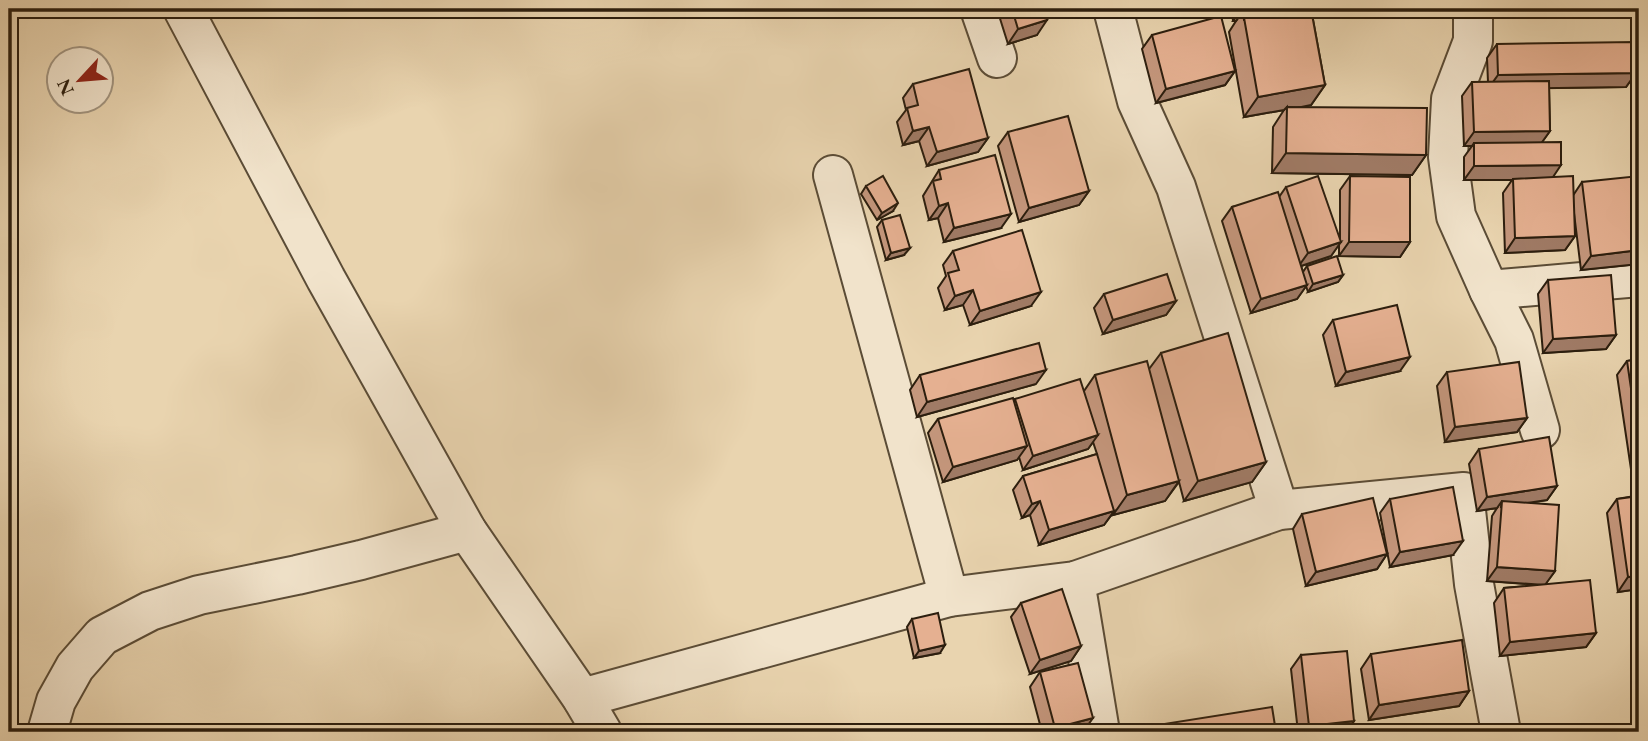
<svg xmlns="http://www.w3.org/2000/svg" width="1648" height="741" viewBox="0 0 1648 741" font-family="'EB Garamond',serif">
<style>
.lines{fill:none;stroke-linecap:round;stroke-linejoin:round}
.minor-casing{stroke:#5b4c36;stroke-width:42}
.minor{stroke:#f1e3cb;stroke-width:38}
.wall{fill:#c5977d;stroke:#2c1e0e;stroke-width:2}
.shaded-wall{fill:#a07b66;stroke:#2c1e0e;stroke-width:2}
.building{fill:#e5b091;stroke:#2c1e0e;stroke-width:2}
</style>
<rect width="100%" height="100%" fill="#e9d4af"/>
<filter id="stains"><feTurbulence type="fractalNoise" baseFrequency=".00286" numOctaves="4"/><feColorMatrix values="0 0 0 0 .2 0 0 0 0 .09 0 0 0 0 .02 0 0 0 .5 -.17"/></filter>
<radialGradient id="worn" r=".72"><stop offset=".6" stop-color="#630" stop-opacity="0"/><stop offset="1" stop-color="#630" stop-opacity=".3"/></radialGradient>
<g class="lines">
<g class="minor-casing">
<g id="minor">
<polyline points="183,9 326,279 467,531 582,698 602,732"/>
<polyline points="980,9 997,58"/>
<polyline points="1113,9 1137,101 1176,187 1279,510"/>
<polyline points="1473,9 1473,41 1451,99 1448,157 1456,216 1489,290 1514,340 1540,430"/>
<polyline points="833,175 949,597"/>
<polyline points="1489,290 1639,277"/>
<polyline points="1075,581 1100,732"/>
<polyline points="582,698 949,597 1075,581 1279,510 1464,492 1474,584 1501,732"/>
<polyline points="47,732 56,701 75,667 102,636 150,611 199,595 297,575 361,560 467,531"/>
</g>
</g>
<use href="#minor" class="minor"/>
</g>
<g class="wall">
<polygon points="997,9 1044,9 1037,35 1008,44"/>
<polygon points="1232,9 1324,9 1321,13 1312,14 1325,85 1311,105 1302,107 1426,155 1412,175 1272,173 1273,127 1284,110 1244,117 1229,32 1236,21 1233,21"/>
<polygon points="1152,35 1235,71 1225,85 1156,103 1142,49"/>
<polygon points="1497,44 1636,73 1626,87 1549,88 1550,131 1542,142 1553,177 1574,194 1582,182 1639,264 1581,270 1574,213 1575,236 1565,250 1505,253 1503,193 1512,180 1464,180 1464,157 1472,146 1464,146 1462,96 1472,82 1488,82 1487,58"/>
<polygon points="913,84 988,138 978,152 927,166 919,141 903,145 897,122 906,110 903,98"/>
<polygon points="1008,132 1089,191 1079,205 1019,222 998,146"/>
<polygon points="939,170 1001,228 944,242 938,218 929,220 923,196"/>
<polygon points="1350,176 1410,242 1400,257 1339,256 1339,244 1331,256 1301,266 1303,272 1307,266 1343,275 1338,282 1308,292 1306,286 1297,299 1251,313 1222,221 1232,207 1279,197 1286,187 1340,238 1340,190"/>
<polygon points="866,186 893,211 877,220 861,194"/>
<polygon points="882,220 904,255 886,260 877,227"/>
<polygon points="953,251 1031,306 970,325 963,305 945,310 938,288 946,276 943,265"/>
<polygon points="1548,280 1616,335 1606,349 1543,353 1538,294"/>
<polygon points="1104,294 1176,301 1166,315 1103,334 1094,308"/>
<polygon points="1333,320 1400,371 1336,386 1323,335"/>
<polygon points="1161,353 1266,462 1252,482 1184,501 1179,482 1165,501 1113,515 1113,513 1104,525 1039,545 1030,515 1022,518 1013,490 1023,476 1097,454 1093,442 1088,449 1023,470 1019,457 1017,460 943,482 928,433 938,419 1014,401 1015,399 1084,391 1095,375 1149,369"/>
<polygon points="1639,359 1639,589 1618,592 1607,513 1617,499 1635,496 1617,375 1627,361"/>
<polygon points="1447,372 1527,418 1517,432 1445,442 1437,386"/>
<polygon points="920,375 1036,384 917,417 910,390"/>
<polygon points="1479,449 1557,486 1547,500 1527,503 1555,571 1545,584 1596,633 1586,647 1500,656 1494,603 1504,588 1541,585 1487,581 1492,516 1497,508 1477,511 1469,464"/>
<polygon points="1390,499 1453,555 1390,567 1380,513"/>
<polygon points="1302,514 1387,554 1377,569 1306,586 1293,529"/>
<polygon points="1021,603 1081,646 1071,661 1030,674 1011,617"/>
<polygon points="912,619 940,653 914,658 907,627"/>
<polygon points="1371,654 1469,691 1459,706 1369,720 1361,669"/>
<polygon points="1301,655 1354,721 1346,732 1298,732 1291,669"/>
<polygon points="1040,672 1083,732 1042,732 1030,687"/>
<polygon points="1164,724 1276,732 1158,732"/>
</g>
<g class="shaded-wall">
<polygon points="1241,9 1324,9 1321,13 1244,20 1243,12 1236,21 1233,21"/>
<polygon points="1047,20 1037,35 1008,44 1018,29"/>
<polygon points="1235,71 1225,85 1156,103 1166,89"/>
<polygon points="1636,73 1626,87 1488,89 1498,75"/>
<polygon points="1325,85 1311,105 1287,110 1287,107 1284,110 1244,117 1258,97"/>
<polygon points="929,127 919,141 903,145 913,131"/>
<polygon points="1550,131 1540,145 1474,143 1472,146 1464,146 1474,132"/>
<polygon points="988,138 978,152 927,166 937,152"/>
<polygon points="1286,153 1426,155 1412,175 1272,173"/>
<polygon points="1561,165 1551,180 1464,180 1474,166"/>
<polygon points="1089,191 1079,205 1019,222 1029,208"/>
<polygon points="898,203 893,211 877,220 882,213"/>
<polygon points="948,203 938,218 929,220 939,206"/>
<polygon points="1011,214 1001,228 944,242 954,228"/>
<polygon points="1575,236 1565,250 1505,253 1515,238"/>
<polygon points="1341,242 1331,256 1298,267 1308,253"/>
<polygon points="1349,242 1410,242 1400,257 1339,256"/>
<polygon points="910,248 904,255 886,260 891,253"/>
<polygon points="1639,250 1639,264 1581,270 1591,256"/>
<polygon points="1343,275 1338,282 1308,292 1313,284"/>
<polygon points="1307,285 1297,299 1251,313 1261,299"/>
<polygon points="973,290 963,305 945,310 955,296"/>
<polygon points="1041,292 1031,306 970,325 980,311"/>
<polygon points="1176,301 1166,315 1103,334 1113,320"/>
<polygon points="1616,335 1606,349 1543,353 1553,339"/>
<polygon points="1410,357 1400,371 1336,386 1346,372"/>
<polygon points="1046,370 1036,384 917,417 927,402"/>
<polygon points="1527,418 1517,432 1445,442 1455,427"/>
<polygon points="1098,435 1088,449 1023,470 1033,456"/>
<polygon points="1027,446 1017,460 943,482 953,467"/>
<polygon points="1266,462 1252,482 1184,501 1198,481"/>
<polygon points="1179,481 1165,501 1113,515 1127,495"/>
<polygon points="1557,486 1547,500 1501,507 1502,501 1497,508 1477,511 1487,497"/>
<polygon points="1040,501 1030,515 1022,518 1032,504"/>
<polygon points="1114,511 1104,525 1039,545 1049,530"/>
<polygon points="1463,541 1453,555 1390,567 1400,552"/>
<polygon points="1387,554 1377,569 1306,586 1316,572"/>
<polygon points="1497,567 1555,571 1545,585 1487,581"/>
<polygon points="1639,576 1639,589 1618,592 1628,577"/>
<polygon points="1596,633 1586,647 1500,656 1510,642"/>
<polygon points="945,645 940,653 914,658 919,651"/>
<polygon points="1081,646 1071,661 1030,674 1040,660"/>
<polygon points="1469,691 1459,706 1369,720 1379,705"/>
<polygon points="1093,718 1083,732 1052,732 1055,728"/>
<polygon points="1354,721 1346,732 1304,732 1309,726"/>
</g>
<g class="building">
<polygon points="1012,9 1044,9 1047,20 1018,29"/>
<polygon points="1259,9 1311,9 1325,85 1258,97 1243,12"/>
<polygon points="1221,16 1235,71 1166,89 1152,35"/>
<polygon points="1635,42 1636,73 1498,75 1497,44"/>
<polygon points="969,69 988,138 937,152 929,127 913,131 907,108 918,105 913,84"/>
<polygon points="1549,81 1550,131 1474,132 1472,82"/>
<polygon points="1287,107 1427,108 1426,155 1286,153"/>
<polygon points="1068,116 1089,191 1029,208 1008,132"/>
<polygon points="1561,142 1561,165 1474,166 1474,143"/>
<polygon points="995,155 1011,214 954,228 948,203 939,206 933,181 941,179 939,170"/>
<polygon points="883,176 898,203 882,213 866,186"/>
<polygon points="1318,176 1341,242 1308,253 1286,187"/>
<polygon points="1350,176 1410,177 1410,242 1349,242"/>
<polygon points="1573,176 1575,236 1515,238 1513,179"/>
<polygon points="1639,176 1639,250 1591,256 1582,182"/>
<polygon points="1278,192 1307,285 1261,299 1232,207"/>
<polygon points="900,215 910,248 891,253 882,220"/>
<polygon points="1022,230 1041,292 980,311 973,290 955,296 948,273 959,270 953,251"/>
<polygon points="1337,256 1343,275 1313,284 1307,266"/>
<polygon points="1167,274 1176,301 1113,320 1104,294"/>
<polygon points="1611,275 1616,335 1553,339 1548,280"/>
<polygon points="1397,305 1410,357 1346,372 1333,320"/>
<polygon points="1228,333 1266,462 1198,481 1161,353"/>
<polygon points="1039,343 1046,370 927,402 920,375"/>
<polygon points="1639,359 1639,443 1627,361"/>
<polygon points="1147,361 1179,481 1127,495 1095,375"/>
<polygon points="1519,362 1527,418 1455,427 1447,372"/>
<polygon points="1080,379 1098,435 1033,456 1015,399"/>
<polygon points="1013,398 1027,446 953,467 938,419"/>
<polygon points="1549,437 1557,486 1487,497 1479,449"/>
<polygon points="1097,454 1114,511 1049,530 1040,501 1032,504 1023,476"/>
<polygon points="1453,487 1463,541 1400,552 1390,499"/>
<polygon points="1639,496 1639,576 1628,577 1617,499"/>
<polygon points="1373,498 1387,554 1316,572 1302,514"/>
<polygon points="1502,501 1559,505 1555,571 1497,567"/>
<polygon points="1590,580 1596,633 1510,642 1504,588"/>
<polygon points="1062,589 1081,646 1040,660 1021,603"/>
<polygon points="938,613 945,645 919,651 912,619"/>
<polygon points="1462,640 1469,691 1379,705 1371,654"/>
<polygon points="1347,651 1354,721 1309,726 1301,655"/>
<polygon points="1078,663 1093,718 1055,728 1040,672"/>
<polygon points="1272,707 1276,732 1165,732 1164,724"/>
</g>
<rect width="1648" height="741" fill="none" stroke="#e9d4af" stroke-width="35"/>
<rect x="10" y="10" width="1627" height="720" fill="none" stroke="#2c1e0e" stroke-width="3.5"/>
<rect x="18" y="18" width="1613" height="706" fill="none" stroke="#2c1e0e" stroke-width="2"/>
<g transform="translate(80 80) rotate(244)"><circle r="33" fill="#f1e3cb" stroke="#a2947f" stroke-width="2"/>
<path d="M0-5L12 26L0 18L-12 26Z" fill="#8f2418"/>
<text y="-10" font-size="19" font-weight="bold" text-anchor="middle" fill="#2c1e0e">N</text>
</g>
<rect width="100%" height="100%" filter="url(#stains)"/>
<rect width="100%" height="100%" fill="url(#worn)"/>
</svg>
